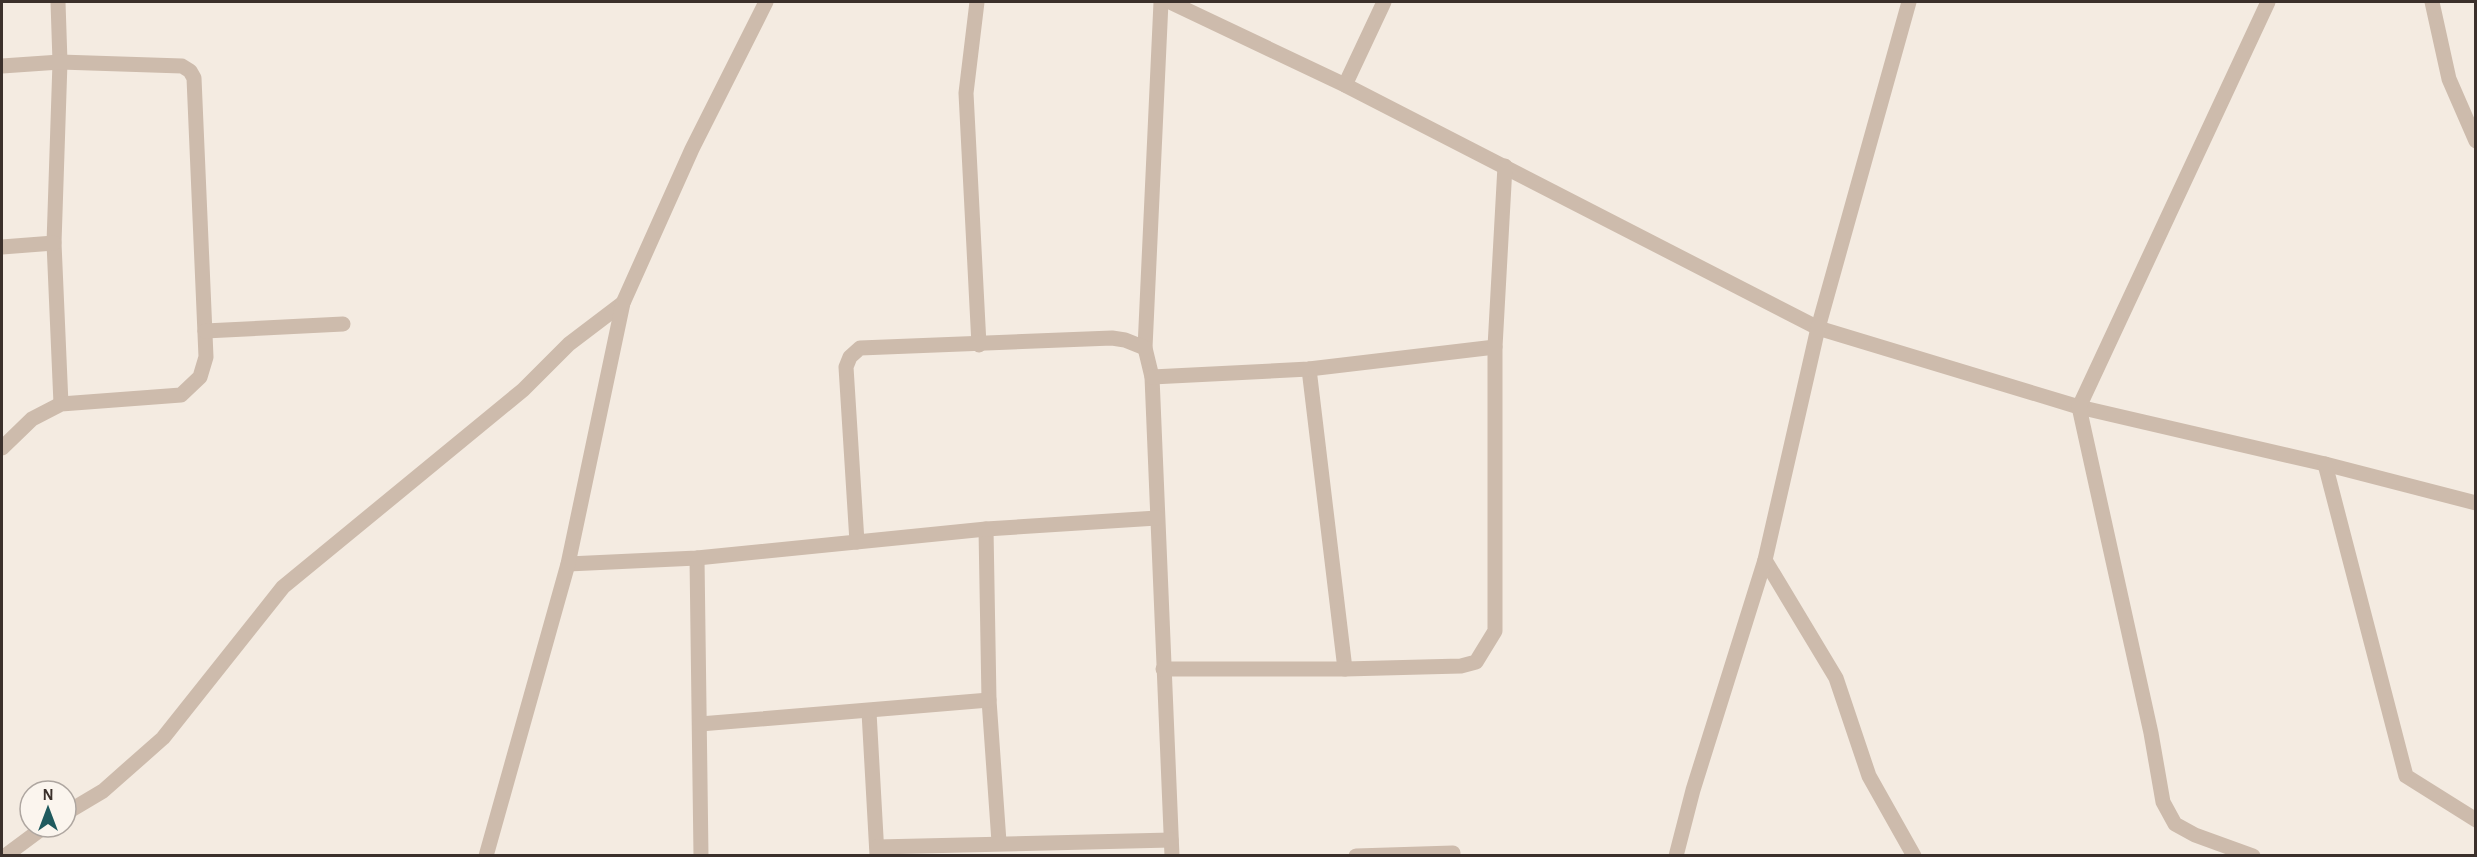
<svg xmlns="http://www.w3.org/2000/svg" width="2477" height="857" viewBox="0 0 2477 857" font-family="'Alegreya Sans',sans-serif">
<style>
.lines{fill:none;stroke-linecap:round;stroke-linejoin:round}
.minor{stroke:#cdbbac;stroke-width:15}
</style>
<rect width="100%" height="100%" fill="#f4ebe1"/>
<g class="lines">
<g class="minor">
<polyline points="58,2 60,62 54,243 61,404"/>
<polyline points="977,2 966,93 979,345"/>
<polyline points="1161,2 1145,348 1152,377 1172,856"/>
<polyline points="1170,2 1345,85 1818,328 2079,407 2325,464 2476,503"/>
<polyline points="2432,2 2449,79 2476,141"/>
<polyline points="2,66 60,62 182,66 190,71 194,78 206,357 200,377 181,395 61,404 32,419 2,448"/>
<polyline points="1345,85 1384,2"/>
<polyline points="2,247 54,243"/>
<polyline points="205,331 343,324"/>
<polyline points="1309,369 1345,669"/>
<polyline points="1152,377 1309,369 1495,347"/>
<polyline points="2325,464 2406,776 2476,820"/>
<polyline points="986,529 989,700 999,842"/>
<polyline points="857,542 846,367 850,357 860,348 1112,338 1125,340 1145,348"/>
<polyline points="697,558 701,856"/>
<polyline points="1765,560 1836,678 1869,776 1914,856"/>
<polyline points="568,564 697,558 986,529 1157,518"/>
<polyline points="1163,669 1345,669 1461,666 1476,662 1495,631 1495,347 1505,166"/>
<polyline points="869,712 877,855"/>
<polyline points="700,724 989,700"/>
<polyline points="66,813 103,791 163,738 283,587 523,390 569,344 623,303"/>
<polyline points="877,847 1171,840"/>
<polyline points="5,856 44,827"/>
<polyline points="486,856 568,564 623,303 692,149 766,2"/>
<polyline points="1356,856 1453,853"/>
<polyline points="1676,856 1693,790 1765,560 1818,328 1909,2"/>
<polyline points="2253,856 2195,835 2175,824 2163,802 2151,733 2079,407 2268,2"/>
</g>
</g>
<rect width="2477" height="857" fill="none" stroke="#3b302b" stroke-width="6"/>
<g transform="translate(48 809)"><circle r="28" fill="#fbf5ee" stroke="#aea6a0" stroke-width="1.5"/>
<path d="M0-4.5L10 22L0 15L-10 22Z" fill="#1f5a5e"/>
<text y="-9" font-size="16" font-weight="bold" text-anchor="middle" fill="#3b302b">N</text>
</g>
</svg>
